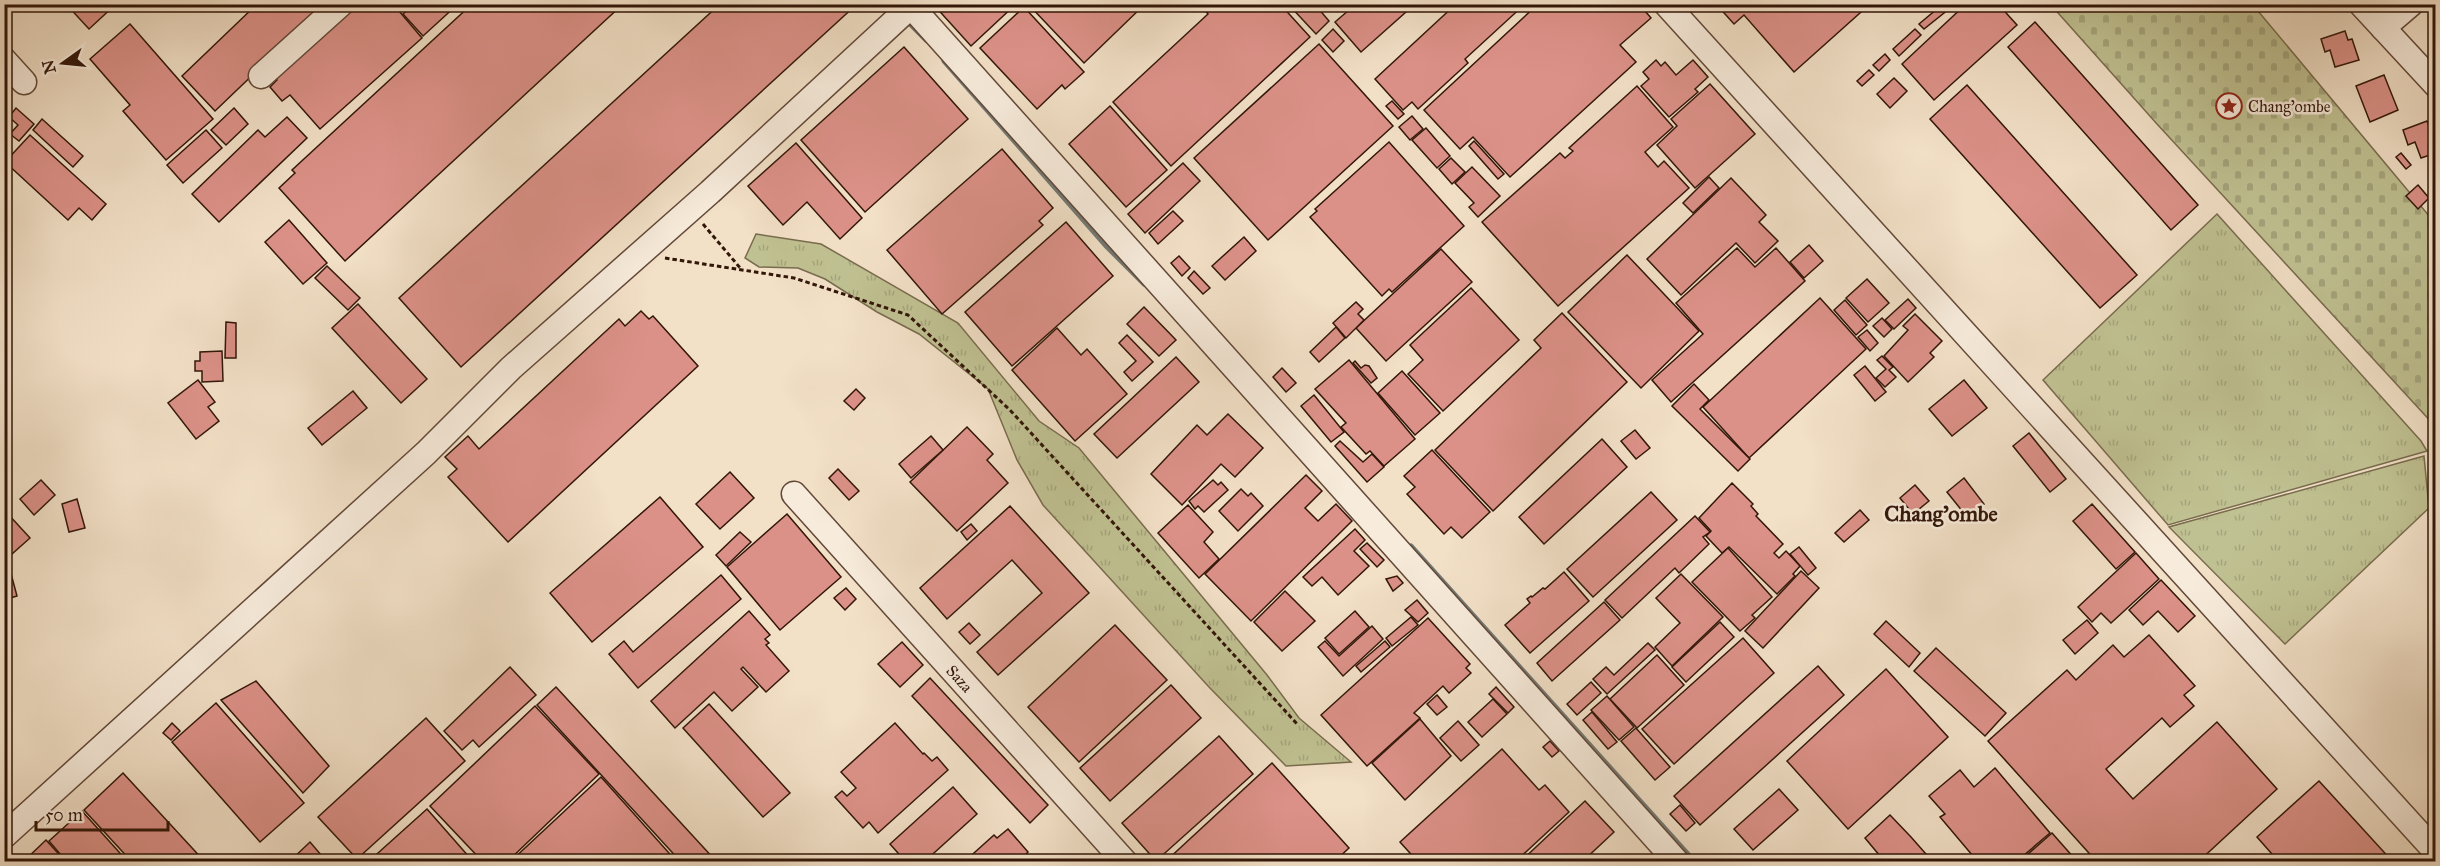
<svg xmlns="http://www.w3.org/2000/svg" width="2440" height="866" viewBox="0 0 2440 866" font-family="'IM FELL Great Primer',serif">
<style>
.grass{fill:url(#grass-tufts);stroke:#796c4e;stroke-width:1.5}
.cemetery{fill:url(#cemetery-stones);stroke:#796c4e;stroke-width:1.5}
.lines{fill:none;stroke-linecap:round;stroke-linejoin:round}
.stream{stroke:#727975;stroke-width:5}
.building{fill:#dc9188;stroke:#321609;stroke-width:1.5}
.minor-casing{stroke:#624838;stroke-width:27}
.path{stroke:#321609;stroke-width:3;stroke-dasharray:4.5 3;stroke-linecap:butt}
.minor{stroke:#f7ebdb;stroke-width:24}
.labels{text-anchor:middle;stroke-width:5;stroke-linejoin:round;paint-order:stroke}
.poi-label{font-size:16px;fill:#321609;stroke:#f7ebdb;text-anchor:start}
.street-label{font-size:16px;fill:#321609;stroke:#f7ebdb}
.district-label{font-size:22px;font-weight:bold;fill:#321609;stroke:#f7ebdb}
</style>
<defs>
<pattern id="grass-tufts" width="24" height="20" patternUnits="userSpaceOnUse" patternTransform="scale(1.5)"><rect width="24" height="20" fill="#c0c192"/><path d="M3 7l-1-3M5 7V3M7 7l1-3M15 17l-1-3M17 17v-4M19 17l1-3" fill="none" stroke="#a5a57d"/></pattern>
<pattern id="cemetery-stones" width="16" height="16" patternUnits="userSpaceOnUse" patternTransform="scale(1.5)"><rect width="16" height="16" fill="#c0c192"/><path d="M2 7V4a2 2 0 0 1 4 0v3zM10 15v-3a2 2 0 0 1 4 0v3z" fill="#a5a57d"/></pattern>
</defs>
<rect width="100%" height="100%" fill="#f2e0c7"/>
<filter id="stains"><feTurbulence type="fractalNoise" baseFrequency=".00333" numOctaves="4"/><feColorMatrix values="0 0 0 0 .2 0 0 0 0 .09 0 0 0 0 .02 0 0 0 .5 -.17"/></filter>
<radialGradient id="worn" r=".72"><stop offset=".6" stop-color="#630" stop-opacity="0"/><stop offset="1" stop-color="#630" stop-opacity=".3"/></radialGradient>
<g class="grass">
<polygon points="2217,214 2421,441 2427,451 2168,525 2043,380"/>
<polygon points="756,234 821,244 958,323 1039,421 1079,448 1267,675 1299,718 1351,762 1286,766 1209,687 1043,505 1017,460 988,389 919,334 877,312 825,279 798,268 759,267 745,258"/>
<polygon points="2424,456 2429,508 2285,644 2169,527"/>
</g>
<polygon class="cemetery" points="2051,5 2253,5 2435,223 2435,426 2157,124"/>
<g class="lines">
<g class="stream">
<polyline points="905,19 926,40"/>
<polyline points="944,61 1107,247 1144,284"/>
<polyline points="1411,546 1695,862"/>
</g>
</g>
<g class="building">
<polygon points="66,4 116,4 89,29"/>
<polygon points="257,4 327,4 215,111 182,76"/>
<polygon points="356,4 393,4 422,38 320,129 290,95 282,101 270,87 277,80 274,76"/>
<polygon points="414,4 458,4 423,36 403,14"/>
<polygon points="472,4 623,4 345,261 279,188 295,173 292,170"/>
<polygon points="720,4 857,4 461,367 399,298"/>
<polygon points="933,4 1016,4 971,46"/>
<polygon points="1028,4 1145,4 1084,63"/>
<polygon points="1200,4 1280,4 1310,37 1171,166 1113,102 1208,14"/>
<polygon points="1288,4 1319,4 1317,7 1329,21 1316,34"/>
<polygon points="1356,4 1415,4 1361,52 1335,22"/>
<polygon points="1456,4 1525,4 1465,59 1468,63 1418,109 1412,102 1403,110 1375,79"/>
<polygon points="1538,4 1639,4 1651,18 1620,45 1636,62 1510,177 1473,137 1460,149 1424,110"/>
<polygon points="1716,4 1870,4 1794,72 1744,15 1734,24"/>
<polygon points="1943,4 1949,9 1924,29 1919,24"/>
<polygon points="1966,4 1998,4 2017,25 1934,100 1902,64"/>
<polygon points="1024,7 1084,72 1065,89 1062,85 1037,109 980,48"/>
<polygon points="2035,22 2198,205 2171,230 2008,47"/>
<polygon points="130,24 213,119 166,160 123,111 130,105 90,59"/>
<polygon points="1333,29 1344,41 1333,52 1322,40"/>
<polygon points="1915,29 1921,35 1899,56 1893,49"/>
<polygon points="2345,31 2348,40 2352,39 2359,60 2335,67 2330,50 2325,52 2321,39"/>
<polygon points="1319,44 1393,126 1268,240 1194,158"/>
<polygon points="904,47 968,119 865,212 801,140"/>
<polygon points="1885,54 1890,60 1879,71 1873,65"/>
<polygon points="1656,60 1661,66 1665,62 1676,75 1693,60 1708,77 1695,89 1698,92 1669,117 1641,86 1649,79 1643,72"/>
<polygon points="1869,70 1874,75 1862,86 1857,81"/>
<polygon points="2384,75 2398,110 2370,122 2356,86"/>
<polygon points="1894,78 1907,91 1890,108 1877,94"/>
<polygon points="1710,84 1755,134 1695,188 1657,145 1677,126 1671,119"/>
<polygon points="1967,85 2137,275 2100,308 1930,119"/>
<polygon points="1637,86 1673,127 1645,152 1658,167 1664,161 1689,188 1558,306 1482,222 1560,153 1565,158 1573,151 1569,148"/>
<polygon points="1392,101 1404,114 1398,119 1386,106"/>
<polygon points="1110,106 1167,170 1126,207 1069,144"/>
<polygon points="16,108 34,124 19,141 10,134 18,125 9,117"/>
<polygon points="234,108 248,124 226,145 211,130"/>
<polygon points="1412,116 1423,129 1410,140 1399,127"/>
<polygon points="287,117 307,138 219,222 192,194 258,130 265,137"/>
<polygon points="42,119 83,156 73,167 33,130"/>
<polygon points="2427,121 2436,144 2436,153 2421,158 2415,142 2408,145 2403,130"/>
<polygon points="1426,128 1450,156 1437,168 1412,140"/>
<polygon points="206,130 222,148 183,183 167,165"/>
<polygon points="30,135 106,204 92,220 79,208 68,220 5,162"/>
<polygon points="1474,141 1504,174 1498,179 1469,146"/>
<polygon points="1389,142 1464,226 1392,292 1389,289 1382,296 1310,217 1317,211 1315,209"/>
<polygon points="796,143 862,218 840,239 807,202 783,225 748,186"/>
<polygon points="1002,149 1053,208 1039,221 1043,225 942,314 887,250"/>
<polygon points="2401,153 2411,165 2406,169 2396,157"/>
<polygon points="1451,158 1465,172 1452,184 1439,169"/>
<polygon points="1183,163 1200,181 1145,233 1128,214"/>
<polygon points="1472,167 1500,196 1478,217 1469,207 1474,203 1455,183"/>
<polygon points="1709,177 1719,188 1693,213 1683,203"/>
<polygon points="1731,178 1766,215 1759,222 1778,241 1755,263 1736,243 1681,295 1647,259"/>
<polygon points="2418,185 2429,198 2418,209 2406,196"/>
<polygon points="1173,211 1183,221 1158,244 1149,233"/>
<polygon points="289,220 327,263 303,284 265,242"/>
<polygon points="1066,222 1113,276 1012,366 965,312"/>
<polygon points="1244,237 1256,251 1225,280 1212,266"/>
<polygon points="1809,245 1823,261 1804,278 1790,262"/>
<polygon points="1737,248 1755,267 1776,248 1805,281 1671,402 1652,380 1703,334 1676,303"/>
<polygon points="1441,249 1472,282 1386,361 1356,328"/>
<polygon points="1627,255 1699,331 1641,388 1568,312"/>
<polygon points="1179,256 1190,268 1182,276 1171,263"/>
<polygon points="327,266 360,298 348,310 315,278"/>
<polygon points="1194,271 1210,288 1203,294 1188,278"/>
<polygon points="1867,279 1889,303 1868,322 1846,298"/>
<polygon points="1471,288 1519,340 1443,411 1408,374 1423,360 1410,345"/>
<polygon points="1820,298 1866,349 1749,458 1703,407"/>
<polygon points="1908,299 1916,308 1894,329 1885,320"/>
<polygon points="1845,300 1867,325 1856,335 1834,310"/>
<polygon points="1356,302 1363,309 1358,314 1364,320 1346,338 1333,323"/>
<polygon points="358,304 427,379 401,403 332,328"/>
<polygon points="1144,307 1176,340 1159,356 1127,324"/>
<polygon points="641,311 649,319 653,316 698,366 508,542 448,477 457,469 445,457 468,436 479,449 619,319 625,326"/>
<polygon points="1562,313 1627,382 1493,511 1435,450 1541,348 1534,340"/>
<polygon points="1915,314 1942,341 1930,353 1934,357 1908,382 1884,356 1908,330 1903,326"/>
<polygon points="1882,318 1892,329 1884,337 1873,326"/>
<polygon points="226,322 236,323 236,358 225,358"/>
<polygon points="1336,327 1345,338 1319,362 1310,352"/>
<polygon points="1057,328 1081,355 1087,349 1127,394 1075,441 1012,370"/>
<polygon points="1867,330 1878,343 1870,351 1858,337"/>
<polygon points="1127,335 1153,362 1132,381 1124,372 1136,361 1119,343"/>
<polygon points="222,351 223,381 202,382 202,371 195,371 195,361 200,361 200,352"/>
<polygon points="1882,356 1893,367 1889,370 1896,377 1885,387 1876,378 1886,369 1877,360"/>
<polygon points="1176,357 1199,382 1117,458 1094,434"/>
<polygon points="1349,360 1415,439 1384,466 1370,451 1366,454 1341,427 1346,423 1315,389"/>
<polygon points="1355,361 1361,368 1365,365 1369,366 1377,378 1371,383 1353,363"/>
<polygon points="1865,366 1886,392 1875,401 1854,375"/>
<polygon points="1282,368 1296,383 1286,392 1273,377"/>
<polygon points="1402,371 1440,413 1415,435 1378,393"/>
<polygon points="198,380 215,402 208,407 219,421 196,439 168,403"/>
<polygon points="1964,380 1987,408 1952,436 1929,409"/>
<polygon points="1694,384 1709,400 1700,409 1750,459 1738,471 1672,406"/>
<polygon points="856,389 865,398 854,410 844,401"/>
<polygon points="353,391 367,408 322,445 308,428"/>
<polygon points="1314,395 1344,432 1331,442 1301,406"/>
<polygon points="1228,414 1263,448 1235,477 1221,464 1182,505 1151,474 1197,425 1207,435"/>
<polygon points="967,427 993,454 987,460 1008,483 957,531 910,482"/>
<polygon points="1635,430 1650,448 1636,459 1621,441"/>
<polygon points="2029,433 2066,479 2050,492 2013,446"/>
<polygon points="931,436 943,450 911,478 899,464"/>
<polygon points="1602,439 1627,467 1544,544 1519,517"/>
<polygon points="1340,441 1363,462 1372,454 1384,467 1367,482 1335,446"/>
<polygon points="1432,450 1490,512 1462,538 1451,527 1444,534 1407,494 1415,487 1404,476"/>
<polygon points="838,469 859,491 849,500 829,478"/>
<polygon points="730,472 754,498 720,529 696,504"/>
<polygon points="1306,475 1322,491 1305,508 1318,521 1336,504 1352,521 1251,621 1205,574"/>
<polygon points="1964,478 1984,504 1967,517 1947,492"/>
<polygon points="41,480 55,495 34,515 20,499"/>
<polygon points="1213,480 1218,485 1221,482 1228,490 1204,512 1198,506 1195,509 1189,501"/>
<polygon points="1732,483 1753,504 1751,506 1758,514 1756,516 1783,544 1774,553 1779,558 1786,551 1800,566 1793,574 1795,576 1777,594 1729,547 1722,553 1706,536 1711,531 1699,518"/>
<polygon points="1915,485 1929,501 1913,514 1900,498"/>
<polygon points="1241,489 1248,496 1251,493 1263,506 1238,531 1219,511"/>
<polygon points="1651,492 1677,520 1593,597 1567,569"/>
<polygon points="660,497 703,547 592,642 550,593"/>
<polygon points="77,499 85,528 69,532 62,504"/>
<polygon points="2092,504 2135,552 2116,569 2073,521"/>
<polygon points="1188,505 1213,532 1204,542 1219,559 1199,578 1158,533"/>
<polygon points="1010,506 1089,593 998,675 977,652 1042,593 1012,560 947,619 920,588"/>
<polygon points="1860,510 1869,520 1844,542 1835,533"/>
<polygon points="8,514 30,538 4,561 4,517"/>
<polygon points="787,514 841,577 780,630 727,567"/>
<polygon points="1695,516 1710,532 1703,537 1709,544 1679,573 1675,568 1622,618 1605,600"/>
<polygon points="971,524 977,531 967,540 961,532"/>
<polygon points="1355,529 1365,540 1354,551 1369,566 1338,595 1322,577 1312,586 1303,577"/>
<polygon points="740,532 751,542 726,566 716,555"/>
<polygon points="1367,543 1384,560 1377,567 1360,549"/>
<polygon points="1799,547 1816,568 1808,575 1790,554"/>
<polygon points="1728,548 1772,597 1752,615 1755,618 1740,631 1692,582"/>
<polygon points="2136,553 2159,579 2111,623 2101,613 2092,622 2078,607"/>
<polygon points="10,570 17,596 4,600 4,571"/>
<polygon points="1801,571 1819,588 1763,648 1745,631"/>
<polygon points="1564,572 1589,601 1530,653 1505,625 1530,603 1527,599 1531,596 1532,597 1543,588 1545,589"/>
<polygon points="1681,574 1723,617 1672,666 1655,647 1680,623 1656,598"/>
<polygon points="721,575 741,599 638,688 609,654 624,641 633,652"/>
<polygon points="1397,576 1403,583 1393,591 1386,579"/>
<polygon points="2161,580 2195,616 2178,632 2158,611 2143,625 2129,610"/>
<polygon points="846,588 856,599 845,610 834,598"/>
<polygon points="1285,591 1315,621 1282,651 1254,622"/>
<polygon points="1417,600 1428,613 1418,622 1405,610"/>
<polygon points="1604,602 1620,620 1552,681 1537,663"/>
<polygon points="749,611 770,635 765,639 769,643 766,645 789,671 766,692 743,667 741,669 758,687 732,711 714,692 675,728 651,701"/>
<polygon points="1355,611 1369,627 1339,654 1325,638"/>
<polygon points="1411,617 1418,625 1392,646 1386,638"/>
<polygon points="1428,618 1470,664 1466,668 1471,673 1449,693 1443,686 1414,713 1420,718 1367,766 1321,715"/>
<polygon points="2087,620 2098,633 2075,654 2063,640"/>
<polygon points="1886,621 1920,653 1909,667 1874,634"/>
<polygon points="1720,622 1734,637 1686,682 1672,667"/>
<polygon points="969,623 980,635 970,644 959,632"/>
<polygon points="1115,625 1167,680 1079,762 1028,707"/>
<polygon points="1372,626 1383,639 1343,676 1318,647 1325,641 1339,656"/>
<polygon points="2149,635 2195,686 2184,695 2194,706 2170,727 2162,718 2106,769 2133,799 2217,722 2277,789 2198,862 2097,862 1988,741 2067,670 2076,680 2113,645 2124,657"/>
<polygon points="1743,638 1774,673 1674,764 1642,729"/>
<polygon points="1385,641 1390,647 1361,672 1356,666"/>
<polygon points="902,642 923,665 900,687 878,664"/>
<polygon points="1648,643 1655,650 1607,694 1593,679 1606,667 1614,675"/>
<polygon points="1936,648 2006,713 1985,736 1914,671"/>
<polygon points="1657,655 1684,685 1637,728 1610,699"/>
<polygon points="1818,666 1844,695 1700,825 1674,796"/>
<polygon points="510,667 536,695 479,747 473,740 462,750 444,731"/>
<polygon points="1886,669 1948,737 1848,829 1787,761"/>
<polygon points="930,678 1048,805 1030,823 912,696"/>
<polygon points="256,681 329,766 303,793 221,700"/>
<polygon points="1591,682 1601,693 1577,715 1567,704"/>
<polygon points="1171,685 1201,718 1110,801 1080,768"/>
<polygon points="556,687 715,860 713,862 681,862 537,705"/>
<polygon points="1496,687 1514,707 1508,713 1489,694"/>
<polygon points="1437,695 1447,707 1437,715 1427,704"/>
<polygon points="1607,696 1634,727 1619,740 1591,710"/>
<polygon points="1493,699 1507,714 1482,737 1468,722"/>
<polygon points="216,703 304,803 260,842 172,742"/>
<polygon points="709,704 790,793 763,817 683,728"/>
<polygon points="535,706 599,774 507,862 483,862 430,806"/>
<polygon points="1592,712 1617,742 1608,749 1583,720"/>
<polygon points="426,718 465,761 357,859 318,817"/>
<polygon points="1420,719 1451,756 1405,800 1372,763"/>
<polygon points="1458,721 1479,745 1461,761 1440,738"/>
<polygon points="172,723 180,731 171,740 163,733"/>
<polygon points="895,723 923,754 924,753 932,761 937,757 948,770 878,833 869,822 863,828 835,797 842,791 847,796 856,788 841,772"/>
<polygon points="1636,728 1670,767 1655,780 1621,741"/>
<polygon points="1219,736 1253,774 1156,861 1122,823"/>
<polygon points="1550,741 1559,751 1552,757 1543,747"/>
<polygon points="1502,749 1539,790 1545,785 1569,812 1515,862 1418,862 1400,842"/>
<polygon points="1272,763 1349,848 1334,862 1165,862"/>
<polygon points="1995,768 2050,833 2016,862 1978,862 1940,817 1945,814 1929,796 1960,770 1974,787"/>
<polygon points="123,773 205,862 132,862 84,810"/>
<polygon points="601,777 677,862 510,862"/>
<polygon points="2319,781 2393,862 2279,862 2257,837"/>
<polygon points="953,787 977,814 924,862 906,862 890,844"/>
<polygon points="1779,789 1798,810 1753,850 1734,829"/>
<polygon points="1585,801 1614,832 1582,862 1520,862"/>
<polygon points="1680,805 1695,823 1686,831 1670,814"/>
<polygon points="427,809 470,858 466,862 368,862"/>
<polygon points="82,811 128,862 67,862 49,841"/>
<polygon points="1890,815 1911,837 1933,862 1885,862 1865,838"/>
<polygon points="1008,829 1028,852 1019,862 964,862 994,835 997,838"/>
<polygon points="2052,833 2074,858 2069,862 2019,862"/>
<polygon points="46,840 66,862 23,862"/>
<polygon points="310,842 327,862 289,862"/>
</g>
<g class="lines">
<g class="minor-casing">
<g id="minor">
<polyline points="909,4 1677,862"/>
<polyline points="1666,4 2436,852"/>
<polyline points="2361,4 2436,85"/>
<polyline points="2383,28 2411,4"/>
<polyline points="4,60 24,82"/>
<polyline points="261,76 341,4"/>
<path id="s1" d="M794,494L1125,862"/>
<polyline points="4,836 426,453 511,368 710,192 911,6"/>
</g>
</g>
<g class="path">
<polyline points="703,224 741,269"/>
<polyline points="665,258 794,278 908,315 1010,410 1298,725"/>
</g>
<use href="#minor" class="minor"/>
</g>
<defs>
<g id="sight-ring" transform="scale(1.35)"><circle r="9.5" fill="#f7ebdb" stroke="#8f2418" stroke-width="1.5"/><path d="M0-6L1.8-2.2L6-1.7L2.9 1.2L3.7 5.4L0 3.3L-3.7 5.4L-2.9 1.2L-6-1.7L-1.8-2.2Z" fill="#8f2418"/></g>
</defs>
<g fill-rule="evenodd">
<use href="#sight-ring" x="2229" y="106"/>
</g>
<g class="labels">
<g class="poi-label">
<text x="2248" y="112">Chang'ombe</text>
</g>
<g class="street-label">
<text dy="6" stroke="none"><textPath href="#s1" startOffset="248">Saza</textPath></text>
</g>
<g class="district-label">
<text x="1941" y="521">Chang'ombe</text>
</g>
</g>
<rect width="2440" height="866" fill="none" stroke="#f2e0c7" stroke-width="24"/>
<rect x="6" y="6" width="2428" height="854" fill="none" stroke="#321609" stroke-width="3"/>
<rect x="12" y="12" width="2416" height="842" fill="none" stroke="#321609" stroke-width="1.5"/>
<g transform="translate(63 63) rotate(255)" stroke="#f7ebdb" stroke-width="4.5" paint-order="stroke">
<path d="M0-4.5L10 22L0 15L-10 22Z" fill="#321609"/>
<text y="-9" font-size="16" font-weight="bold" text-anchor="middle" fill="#321609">N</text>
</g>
<path d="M36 821v9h132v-9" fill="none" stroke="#321609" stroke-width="3"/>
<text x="45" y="821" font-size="18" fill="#321609" stroke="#f7ebdb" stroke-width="4.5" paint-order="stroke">50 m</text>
<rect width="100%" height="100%" filter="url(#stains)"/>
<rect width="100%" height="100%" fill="url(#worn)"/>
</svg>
